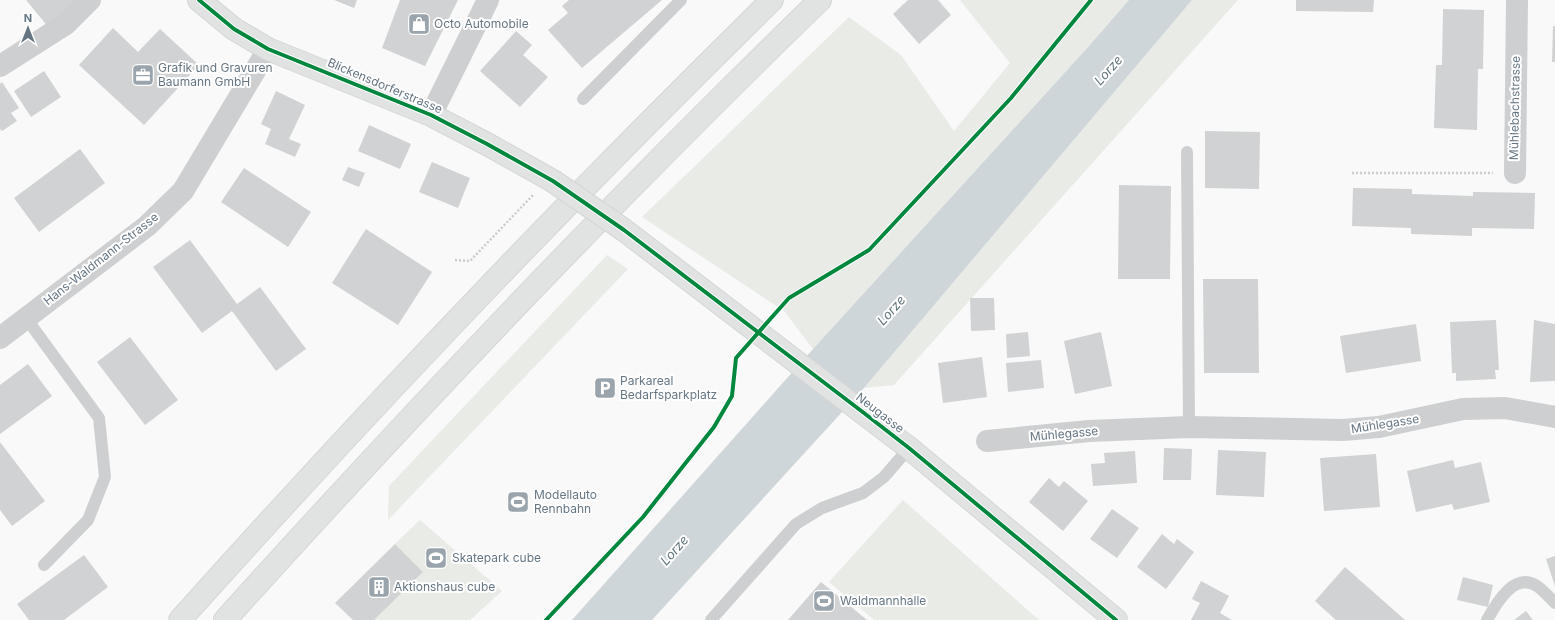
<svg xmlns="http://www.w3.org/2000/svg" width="1555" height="620" viewBox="0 0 1555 620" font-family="Inter,sans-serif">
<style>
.green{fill:#e8ebe6}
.water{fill:#ced6d9}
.building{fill:#d0d2d3}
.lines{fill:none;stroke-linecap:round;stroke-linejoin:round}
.secondary-casing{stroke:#d5d6d7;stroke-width:24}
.highway-casing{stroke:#d5d6d6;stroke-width:24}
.path{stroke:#cbcccd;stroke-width:2.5;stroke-dasharray:2 2;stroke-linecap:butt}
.lane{stroke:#cecfd0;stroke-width:12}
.street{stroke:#cecfd0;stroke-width:22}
.secondary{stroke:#e1e2e2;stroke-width:22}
.highway{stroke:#e1e2e2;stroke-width:22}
.secondary-bridge-casing{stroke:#d5d6d7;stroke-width:24;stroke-linecap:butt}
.secondary-bridge{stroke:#e1e2e2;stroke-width:22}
.cycleway-casing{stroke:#fff;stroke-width:6}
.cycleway{stroke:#00873e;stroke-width:4}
.labels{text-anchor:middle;stroke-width:4;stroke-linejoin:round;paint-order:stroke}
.poi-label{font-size:12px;fill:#657683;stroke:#fff;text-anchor:start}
.street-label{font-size:12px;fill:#657683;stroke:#fff}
.water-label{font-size:13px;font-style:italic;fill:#60757c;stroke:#fff}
</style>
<rect width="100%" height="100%" fill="#f9f9f9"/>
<g class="green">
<polygon points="960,0 1129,0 1089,46 813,349 784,311 642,217 849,17 901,55 954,131 1010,63"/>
<polygon points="1192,0 1238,0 894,385 864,388"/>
<polygon points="607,255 628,269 388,520 389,486"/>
<polygon points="903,500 1039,620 874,620 829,582"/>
<polygon points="420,520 502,591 470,620 374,620 423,572 395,544"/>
</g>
<polygon class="water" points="1129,0 1192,0 864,388 652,620 572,620 813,349 1089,46"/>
<g class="building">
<polygon points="26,0 77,0 49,28"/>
<polygon points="334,0 357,0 354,8"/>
<polygon points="400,0 458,0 425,66 382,48"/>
<polygon points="569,0 662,0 582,68 548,30 568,13 562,6"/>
<polygon points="908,0 938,0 951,15 919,44 893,14"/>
<polygon points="1296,0 1374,0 1373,12 1296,11"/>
<polygon points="1443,9 1484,10 1483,69 1478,69 1477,130 1434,128 1436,65 1442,65"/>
<polygon points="1553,26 1555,26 1555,62 1552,62"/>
<polygon points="113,28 138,52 160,29 199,65 144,125 79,65"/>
<polygon points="516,31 532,45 523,55 548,77 520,107 480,71"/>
<polygon points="44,71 61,97 31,117 14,91"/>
<polygon points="2,82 19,108 11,113 17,121 2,131 0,129 0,84"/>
<polygon points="276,91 305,105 289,139 301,144 295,157 265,144 271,129 261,124"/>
<polygon points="369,125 411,144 400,169 358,151"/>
<polygon points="1205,131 1260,132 1259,189 1205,188"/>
<polygon points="80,149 105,183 39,232 14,198"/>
<polygon points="432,162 470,178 458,208 419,192"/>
<polygon points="348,167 365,173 359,187 342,180"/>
<polygon points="244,168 311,212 288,247 221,202"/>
<polygon points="1119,185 1171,186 1170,279 1118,279"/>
<polygon points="1353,188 1412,189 1412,194 1473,196 1473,192 1535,193 1534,229 1472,228 1472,236 1411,234 1411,228 1352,226"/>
<polygon points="366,229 432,272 398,325 332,283"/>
<polygon points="190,240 237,304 260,287 306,349 276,371 232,311 202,333 153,267"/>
<polygon points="1203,279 1258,279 1259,373 1204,373"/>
<polygon points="970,298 994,298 995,330 971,331"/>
<polygon points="1496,320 1499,370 1495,370 1496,379 1456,381 1456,373 1452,373 1450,322"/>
<polygon points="1534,320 1555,324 1555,381 1530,382"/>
<polygon points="1416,324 1421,361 1346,373 1340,336"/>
<polygon points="1028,332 1030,356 1007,358 1006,334"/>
<polygon points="1101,332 1112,386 1075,394 1064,341"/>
<polygon points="130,337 178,400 145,425 97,362"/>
<polygon points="982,357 987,397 943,403 938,363"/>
<polygon points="1041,360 1044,388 1008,392 1006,363"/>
<polygon points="28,364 52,396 0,434 0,385"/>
<polygon points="0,442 45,501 12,526 0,510"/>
<polygon points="1164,448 1192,449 1191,480 1163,480"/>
<polygon points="1218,450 1266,452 1264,497 1216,495"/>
<polygon points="1135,451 1137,483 1093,486 1091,464 1105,463 1104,453"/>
<polygon points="1376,454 1380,507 1324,511 1320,458"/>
<polygon points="1453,460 1455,468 1481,462 1490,502 1454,510 1452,504 1416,512 1407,471"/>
<polygon points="1049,478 1059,487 1064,481 1088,501 1063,531 1029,502"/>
<polygon points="1112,509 1139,528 1117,558 1090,539"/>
<polygon points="1162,534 1174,544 1177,539 1194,552 1166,589 1137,567"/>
<polygon points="395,544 423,572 374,620 353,620 335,603"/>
<polygon points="84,555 108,587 64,620 29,620 17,604"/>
<polygon points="1555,556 1555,586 1546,559"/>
<polygon points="1345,567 1405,620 1336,620 1315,601"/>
<polygon points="1463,577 1493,585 1488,607 1457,600"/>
<polygon points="1201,581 1229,596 1220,613 1232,620 1191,620 1200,603 1192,599"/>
<polygon points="821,582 867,620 788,620"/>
<polygon points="1526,611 1533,620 1514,620"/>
</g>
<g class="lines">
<g class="secondary-casing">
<g id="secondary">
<polyline points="199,0 234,29 268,49 431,115 487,144 553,181"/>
<polyline points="624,230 909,448 1116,620"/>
</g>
</g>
<g class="highway-casing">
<g id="highway">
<path d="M180,620C371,407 568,200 772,0"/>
<path d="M225,620C417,407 614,200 820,0"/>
</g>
</g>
<g class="path">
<polyline points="1352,173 1493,173"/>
<polyline points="455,260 470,261 533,195"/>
</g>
<g class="lane">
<polyline points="583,99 681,0"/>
<polyline points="1187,152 1189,427"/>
<polyline points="26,318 99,418 105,477 88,520 44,565"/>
<polyline points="711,620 796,524 822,508 863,493 884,477 909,448"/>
<path d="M1487,620C1496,604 1514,571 1537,586C1543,590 1549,597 1555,603"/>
</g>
<g class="street">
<polyline points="0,66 66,24 90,0"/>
<polyline points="431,115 488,0"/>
<polyline points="1515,173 1517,0"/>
<polyline points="0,338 147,226 183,191 268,49"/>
<polyline points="987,441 1089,431 1189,427 1343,430 1379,427 1463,409 1505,408 1555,417"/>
</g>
<use href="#secondary" class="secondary"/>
<use href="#highway" class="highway"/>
<g class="secondary-bridge-casing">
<polyline id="secondary-bridge" points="553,181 624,230"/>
</g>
<use href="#secondary-bridge" class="secondary-bridge"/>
<g class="cycleway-casing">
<g id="cycleway">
<polyline points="199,0 234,29 268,49 431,115 487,144 553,181 624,230 864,413 909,448 1116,620"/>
<polyline points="546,620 643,517 714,427 732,396 736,358 772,317 789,298 869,250 1011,98 1091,0"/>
</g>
</g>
<use href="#cycleway" class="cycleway"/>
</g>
<defs>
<g id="shop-square" transform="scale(1.15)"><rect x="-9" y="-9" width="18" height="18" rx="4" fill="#99a4ac" stroke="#fff"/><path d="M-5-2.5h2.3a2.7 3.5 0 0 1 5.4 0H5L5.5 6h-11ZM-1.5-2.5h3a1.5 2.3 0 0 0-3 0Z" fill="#fff"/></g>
<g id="office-square" transform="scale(1.15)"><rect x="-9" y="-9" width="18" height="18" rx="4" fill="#99a4ac" stroke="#fff"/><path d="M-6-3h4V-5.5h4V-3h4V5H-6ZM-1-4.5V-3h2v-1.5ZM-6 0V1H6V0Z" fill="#fff"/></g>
<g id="parking-square" transform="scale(1.15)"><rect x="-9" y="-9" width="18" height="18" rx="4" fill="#99a4ac" stroke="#fff"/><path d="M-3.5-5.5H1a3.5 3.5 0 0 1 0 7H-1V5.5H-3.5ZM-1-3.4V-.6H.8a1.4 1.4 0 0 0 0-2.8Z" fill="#fff"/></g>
<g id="stadium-square" transform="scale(1.15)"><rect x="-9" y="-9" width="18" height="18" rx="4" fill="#99a4ac" stroke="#fff"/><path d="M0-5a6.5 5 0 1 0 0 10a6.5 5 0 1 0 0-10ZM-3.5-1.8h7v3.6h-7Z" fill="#fff"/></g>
<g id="building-square" transform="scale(1.15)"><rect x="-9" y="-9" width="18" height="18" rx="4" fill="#99a4ac" stroke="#fff"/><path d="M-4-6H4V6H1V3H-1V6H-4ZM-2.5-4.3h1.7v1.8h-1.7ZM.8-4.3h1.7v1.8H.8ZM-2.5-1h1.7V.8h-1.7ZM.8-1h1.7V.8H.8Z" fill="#fff"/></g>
</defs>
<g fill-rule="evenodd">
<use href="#shop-square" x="419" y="24"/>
<use href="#office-square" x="143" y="75"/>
<use href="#parking-square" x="605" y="388"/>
<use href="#stadium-square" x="518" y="502"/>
<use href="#stadium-square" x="436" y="558"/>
<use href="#building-square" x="379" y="587"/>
<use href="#stadium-square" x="824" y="601"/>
</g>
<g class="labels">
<g class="poi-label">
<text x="434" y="28">Octo Automobile</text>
<text x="158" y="72">Grafik und Gravuren<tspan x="158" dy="14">Baumann GmbH</tspan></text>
<text x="620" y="385">Parkareal<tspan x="620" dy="14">Bedarfsparkplatz</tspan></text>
<text x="534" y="499">Modellauto<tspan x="534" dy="14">Rennbahn</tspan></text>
<text x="452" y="562">Skatepark cube</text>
<text x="394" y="591">Aktionshaus cube</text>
<text x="840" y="605">Waldmannhalle</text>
</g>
<g class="street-label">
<text transform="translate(385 86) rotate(23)" y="4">Blickensdorferstrasse</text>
<text transform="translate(1515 108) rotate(-89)" y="4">Mühlebachstrasse</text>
<text transform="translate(101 259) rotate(-38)" y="4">Hans-Waldmann-Strasse</text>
<text transform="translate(880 413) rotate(38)" y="4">Neugasse</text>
<text transform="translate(1385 424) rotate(-9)" y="4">Mühlegasse</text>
<text transform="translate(1064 434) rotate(-5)" y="4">Mühlegasse</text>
</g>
<g class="water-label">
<text transform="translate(1108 70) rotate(-48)" y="5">Lorze</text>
<text transform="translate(891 310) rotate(-48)" y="5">Lorze</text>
<text transform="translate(674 550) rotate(-48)" y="5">Lorze</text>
</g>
</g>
<g transform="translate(28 28)" stroke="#ffffff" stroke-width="3" paint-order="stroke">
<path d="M0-3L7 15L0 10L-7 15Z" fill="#657683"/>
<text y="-6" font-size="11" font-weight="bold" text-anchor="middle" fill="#657683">N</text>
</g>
</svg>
